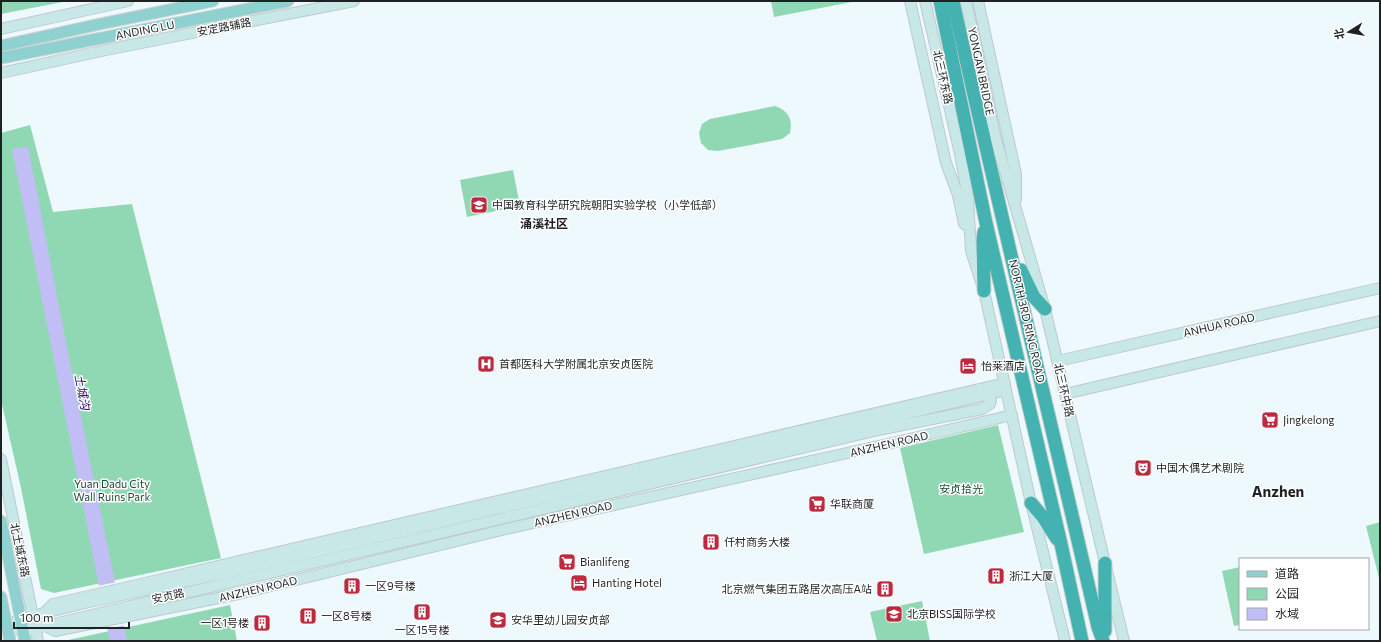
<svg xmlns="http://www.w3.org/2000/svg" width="1381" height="642" viewBox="0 0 1381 642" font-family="Commissioner,'Noto Sans SC',sans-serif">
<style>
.green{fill:#90d8b4}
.water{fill:#c0bef5}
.pier{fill:#eef9fd}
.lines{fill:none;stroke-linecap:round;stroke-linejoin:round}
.secondary-casing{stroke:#bfc9cd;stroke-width:12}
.primary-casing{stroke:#d2d3d3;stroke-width:13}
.highway-casing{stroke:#d2d3d3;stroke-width:15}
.secondary{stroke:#c7e8e7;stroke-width:10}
.primary{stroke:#8ed1d0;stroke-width:11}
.highway{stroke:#43b2b0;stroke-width:13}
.labels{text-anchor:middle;stroke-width:3;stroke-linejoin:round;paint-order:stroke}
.street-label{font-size:11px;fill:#1e2223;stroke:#fff}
.poi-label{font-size:11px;fill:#1e2223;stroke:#fff;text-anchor:start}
.park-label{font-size:11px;fill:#1c4b37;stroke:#fff}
.neighbourhood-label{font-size:12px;font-weight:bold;fill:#1e2223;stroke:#fff}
.water-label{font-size:12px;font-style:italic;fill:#2c0873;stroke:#fff}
.district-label{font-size:15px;font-weight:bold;fill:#1e2223;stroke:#fff}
</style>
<rect width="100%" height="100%" fill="#eef9fd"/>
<g class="green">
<polygon points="1,1 68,1 1,14"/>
<polygon points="771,1 857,1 774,17"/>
<path d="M775,106C788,111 793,118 790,133L782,139L718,151L708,150L701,143L699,133L702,124L710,119Z"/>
<polygon points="30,125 53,212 132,204 221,558 54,593 41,589 21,488 1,400 1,133"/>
<polygon points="513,170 520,206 467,217 460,180"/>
<polygon points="998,425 1024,532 924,554 900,448"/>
<polygon points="1380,522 1380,582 1366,526"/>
<polygon points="1240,567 1240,625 1234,626 1222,571"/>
<polygon points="922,601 930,641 877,641 870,612"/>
<polygon points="230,605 237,641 64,641 68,640"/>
</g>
<polygon class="water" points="28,147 71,368 127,641 110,641 12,149"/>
<polygon class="pier" points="117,582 126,625 106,629 97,586"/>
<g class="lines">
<g class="secondary-casing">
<g id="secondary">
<polyline points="910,1 946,163 958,195 964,224"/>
<polyline points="925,1 960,154 968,198 971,251 984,291 1031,503 1065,641"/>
<polyline points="966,1 996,140 1045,309 1105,563 1124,641"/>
<polyline points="978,1 1016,174 1016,199"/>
<polyline points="1,29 128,1"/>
<polyline points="1,73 106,50 354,1"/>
<polyline points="1058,361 1380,288"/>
<polyline points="1065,394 1380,321"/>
<polyline points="1,459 38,641"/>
<polyline points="44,613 53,604 128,587 1005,383"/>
<polyline points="45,626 55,631 238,594 502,530 892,443 1012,415"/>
<polyline points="1,627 7,626 20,619 85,603 235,571 497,509 752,451 1006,390"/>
<polyline points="16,629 23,631 45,626 883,429 982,409 990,404 991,400 985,395"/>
</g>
</g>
<g class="primary-casing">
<g id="primary">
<polyline points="1,46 100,24 213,1"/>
<polyline points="1,58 288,1"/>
<polyline points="1,521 25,641"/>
<polyline points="1,597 10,641"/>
</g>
</g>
<g class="highway-casing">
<g id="highway">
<polyline points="940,1 986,223 1061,544 1082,641"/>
<path d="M953,1C999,210 1050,418 1098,627L1103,641"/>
<polyline points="984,232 983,240 984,291"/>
<polyline points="1021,270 1034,297 1045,309"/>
<polyline points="1031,503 1043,517 1057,539"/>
<polyline points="1105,563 1105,631"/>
</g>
</g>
<use href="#secondary" class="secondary"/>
<use href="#primary" class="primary"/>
<use href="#highway" class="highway"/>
</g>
<defs>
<g id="school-square" transform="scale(0.9)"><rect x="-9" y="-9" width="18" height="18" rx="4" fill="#bb2a3f" stroke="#fff"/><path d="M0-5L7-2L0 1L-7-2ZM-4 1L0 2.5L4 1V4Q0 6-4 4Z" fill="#fff"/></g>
<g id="hospital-square" transform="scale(0.9)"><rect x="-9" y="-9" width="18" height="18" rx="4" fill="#bb2a3f" stroke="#fff"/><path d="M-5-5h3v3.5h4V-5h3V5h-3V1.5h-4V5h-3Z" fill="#fff"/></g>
<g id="hotel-square" transform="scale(0.9)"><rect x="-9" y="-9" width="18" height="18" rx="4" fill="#bb2a3f" stroke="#fff"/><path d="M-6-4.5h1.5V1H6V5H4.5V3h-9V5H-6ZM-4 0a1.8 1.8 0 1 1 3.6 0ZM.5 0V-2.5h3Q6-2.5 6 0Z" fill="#fff"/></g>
<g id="supermarket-square" transform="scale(0.9)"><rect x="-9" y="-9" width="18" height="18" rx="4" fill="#bb2a3f" stroke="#fff"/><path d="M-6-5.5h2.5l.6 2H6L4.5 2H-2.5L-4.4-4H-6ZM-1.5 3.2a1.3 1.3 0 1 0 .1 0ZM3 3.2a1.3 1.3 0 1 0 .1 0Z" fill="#fff"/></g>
<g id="theatre-square" transform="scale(0.9)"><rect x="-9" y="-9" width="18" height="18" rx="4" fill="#bb2a3f" stroke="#fff"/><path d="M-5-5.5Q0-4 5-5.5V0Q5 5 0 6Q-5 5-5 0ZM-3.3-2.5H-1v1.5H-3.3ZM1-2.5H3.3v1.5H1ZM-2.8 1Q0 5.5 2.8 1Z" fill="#fff"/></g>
<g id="building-square" transform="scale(0.9)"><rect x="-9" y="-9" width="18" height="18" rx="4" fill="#bb2a3f" stroke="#fff"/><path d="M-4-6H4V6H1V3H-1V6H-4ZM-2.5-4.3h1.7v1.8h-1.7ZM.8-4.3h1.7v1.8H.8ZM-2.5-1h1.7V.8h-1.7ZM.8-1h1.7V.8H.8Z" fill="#fff"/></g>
</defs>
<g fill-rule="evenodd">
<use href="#school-square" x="479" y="205"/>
<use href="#hospital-square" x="486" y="364"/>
<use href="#hotel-square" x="968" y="366"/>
<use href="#supermarket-square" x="1270" y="420"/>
<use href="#theatre-square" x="1143" y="468"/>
<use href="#supermarket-square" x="817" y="504"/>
<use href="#building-square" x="711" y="542"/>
<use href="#supermarket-square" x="567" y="562"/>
<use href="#building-square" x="996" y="576"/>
<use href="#hotel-square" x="579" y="583"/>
<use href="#building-square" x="352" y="586"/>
<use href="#building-square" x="885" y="589"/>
<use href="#building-square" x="422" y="612"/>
<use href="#school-square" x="894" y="614"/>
<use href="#building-square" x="308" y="616"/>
<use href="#school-square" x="498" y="620"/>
<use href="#building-square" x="262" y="623"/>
</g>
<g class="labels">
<g class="street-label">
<text transform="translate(224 27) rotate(-11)" y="4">安定路辅路</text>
<text transform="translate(145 30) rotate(-11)" y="4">ANDING LU</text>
<text transform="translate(981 71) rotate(78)" y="4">YONGAN BRIDGE</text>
<text transform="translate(943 77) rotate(77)" y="4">北三环东路</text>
<text transform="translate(1027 321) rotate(77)" y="4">NORTH 3RD RING ROAD</text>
<text transform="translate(1219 325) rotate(-13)" y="4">ANHUA ROAD</text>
<text transform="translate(1064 390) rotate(77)" y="4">北三环中路</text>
<text transform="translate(889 444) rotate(-13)" y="4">ANZHEN ROAD</text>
<text transform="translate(573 514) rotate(-13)" y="4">ANZHEN ROAD</text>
<text transform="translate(20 550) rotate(78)" y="4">北土城东路</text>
<text transform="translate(258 589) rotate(-13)" y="4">ANZHEN ROAD</text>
<text transform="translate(168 596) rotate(-13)" y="4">安贞路</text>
</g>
<g class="poi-label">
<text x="492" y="209">中国教育科学研究院朝阳实验学校（小学低部）</text>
<text x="499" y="368">首都医科大学附属北京安贞医院</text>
<text x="981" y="370">怡莱酒店</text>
<text x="1283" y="424">Jingkelong</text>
<text x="1156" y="472">中国木偶艺术剧院</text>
<text x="830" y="508">华联商厦</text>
<text x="724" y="546">仟村商务大楼</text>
<text x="580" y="566">Bianlifeng</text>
<text x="1009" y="580">浙江大厦</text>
<text x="592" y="587">Hanting Hotel</text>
<text x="365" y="590">一区9号楼</text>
<text x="872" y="593" text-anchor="end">北京燃气集团五路居次高压A站</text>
<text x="907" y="618">北京BISS国际学校</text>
<text x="321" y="620">一区8号楼</text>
<text x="511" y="624">安华里幼儿园安贞部</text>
<text x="249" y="627" text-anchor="end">一区1号楼</text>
<text x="422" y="634" text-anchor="middle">一区15号楼</text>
</g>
<g class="park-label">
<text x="112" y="488">Yuan Dadu City<tspan x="112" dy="13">Wall Ruins Park</tspan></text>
<text x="961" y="493">安贞拾光</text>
</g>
<g class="neighbourhood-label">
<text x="544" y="228">涌溪社区</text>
</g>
<g class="water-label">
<text transform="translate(82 392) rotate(79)" y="4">土城沟</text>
</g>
<g class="district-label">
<text x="1278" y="497">Anzhen</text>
</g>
</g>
<rect width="1381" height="642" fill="none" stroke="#1e2223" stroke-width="4"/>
<rect x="1239" y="558" width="130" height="72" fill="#ffffff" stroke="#a5a7a7"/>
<rect x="1247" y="571" width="20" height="6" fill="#8ed1d0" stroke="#a5a7a7"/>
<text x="1275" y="578" font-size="12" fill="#1e2223">道路</text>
<rect x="1247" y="588" width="20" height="12" fill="#90d8b4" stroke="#a5a7a7"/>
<text x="1275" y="598" font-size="12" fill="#1e2223">公园</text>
<rect x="1247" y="608" width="20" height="12" fill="#c0bef5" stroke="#a5a7a7"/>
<text x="1275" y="618" font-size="12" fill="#1e2223">水域</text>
<g transform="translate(1349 32) rotate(259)" stroke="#ffffff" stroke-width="3" paint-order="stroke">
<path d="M0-3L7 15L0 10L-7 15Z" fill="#1e2223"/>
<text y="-6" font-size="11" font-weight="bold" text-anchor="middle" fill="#1e2223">北</text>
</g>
<path d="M14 622v6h115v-6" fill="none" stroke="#1e2223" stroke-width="2"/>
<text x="20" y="622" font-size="12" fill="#1e2223" stroke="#ffffff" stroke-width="3" paint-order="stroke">100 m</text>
</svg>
